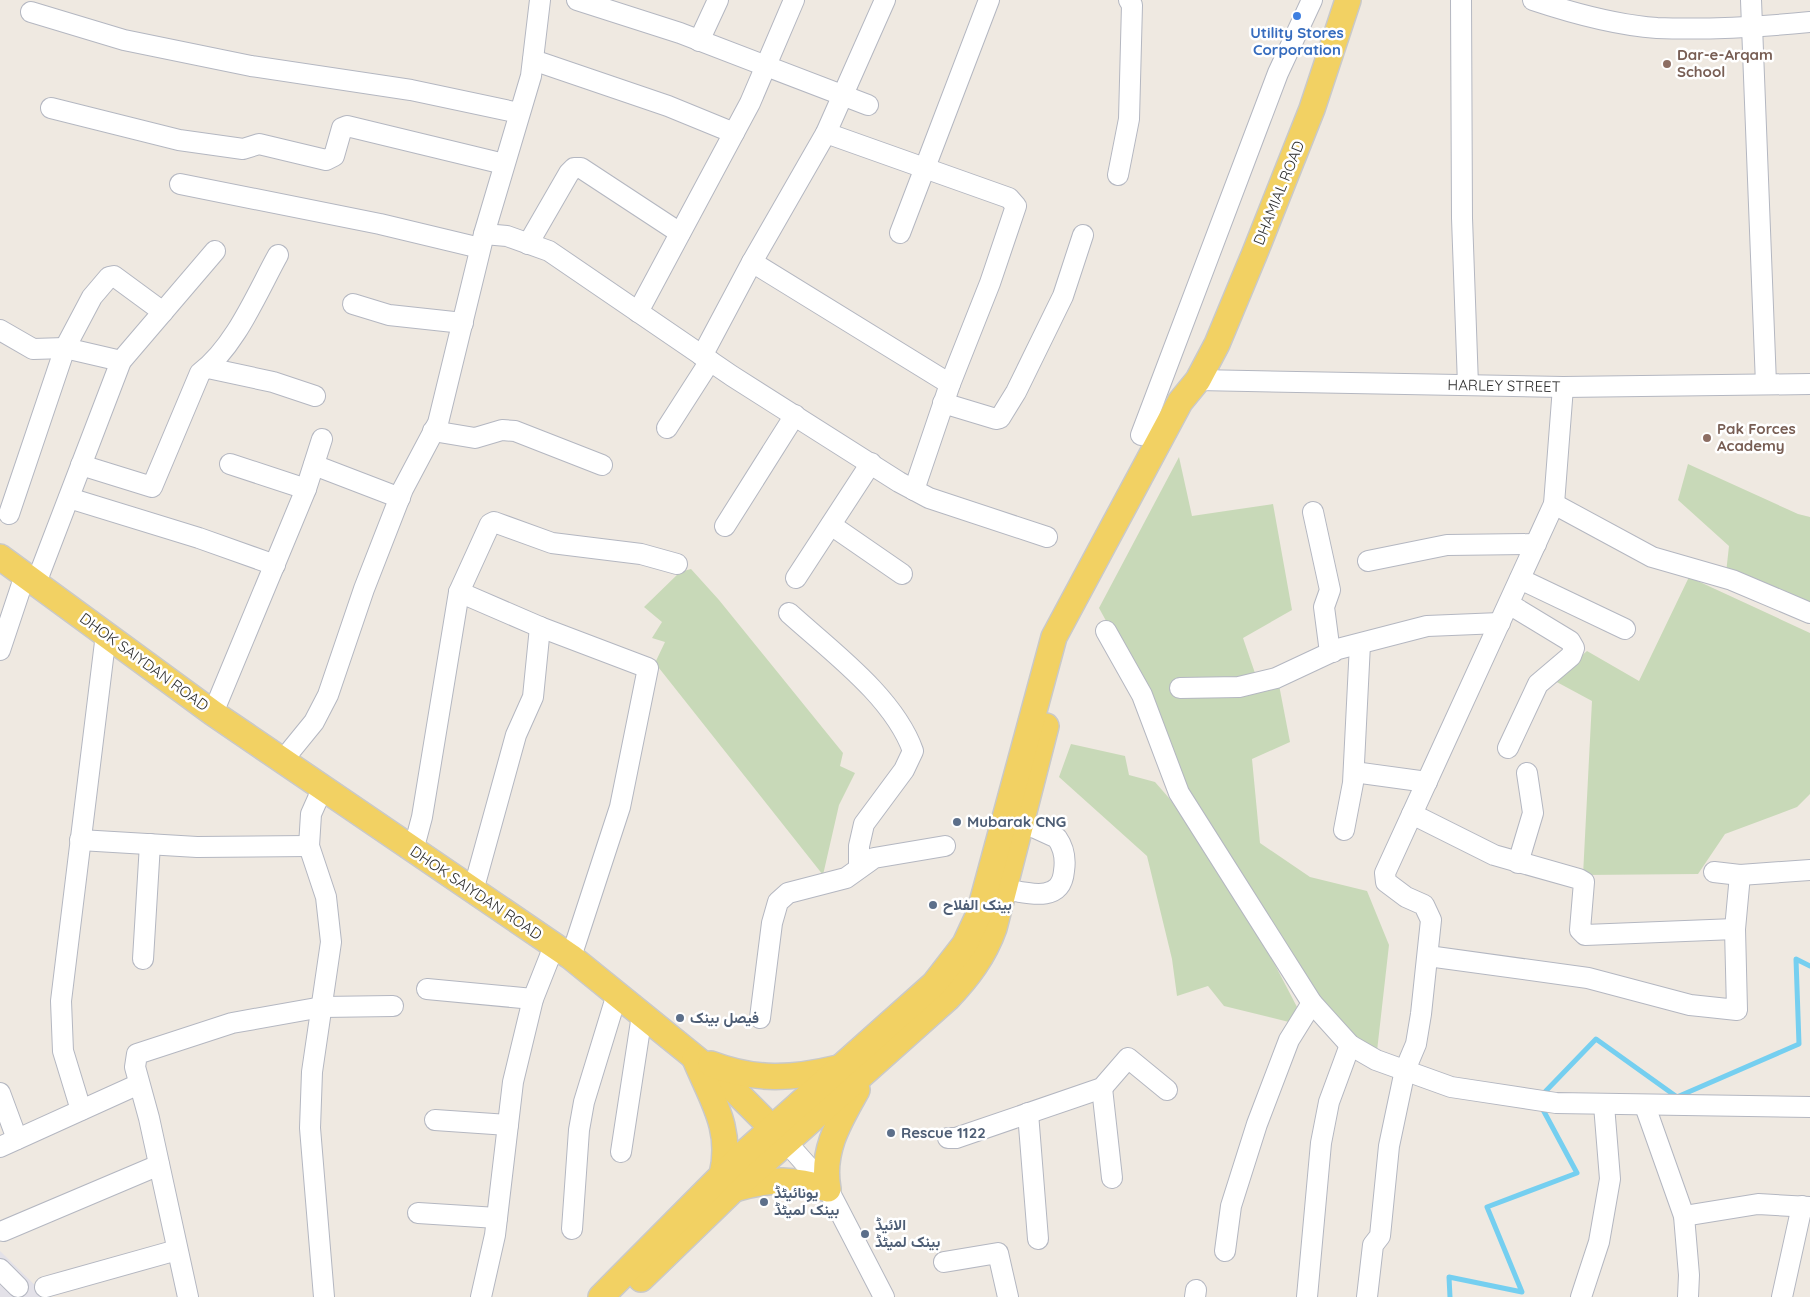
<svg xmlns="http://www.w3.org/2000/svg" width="1810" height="1297" viewBox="0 0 1810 1297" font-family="Quicksand,Vazirmatn,sans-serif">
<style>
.industrial{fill:#e3e1e8}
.cemetery{fill:#c8d9b8}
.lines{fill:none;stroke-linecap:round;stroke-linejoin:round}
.stream{stroke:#75cff0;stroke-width:5}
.minor-casing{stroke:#b4b7c1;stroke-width:22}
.major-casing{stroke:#c9c9c9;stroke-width:28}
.minor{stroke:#fff;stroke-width:20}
.major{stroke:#f2d163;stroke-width:25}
.shop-dot{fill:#3f7fe0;stroke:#fff;stroke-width:2}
.education-dot{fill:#8d6e63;stroke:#fff;stroke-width:2}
.service-dot{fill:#5c6f8a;stroke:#fff;stroke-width:2}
.labels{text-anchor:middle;stroke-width:5;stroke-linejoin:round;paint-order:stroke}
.shop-label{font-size:15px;font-weight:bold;fill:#366cbe;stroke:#fff}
.education-label{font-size:15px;font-weight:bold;fill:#785e54;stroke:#fff;text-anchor:start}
.street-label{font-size:15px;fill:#2e2e2e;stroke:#fff}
.service-label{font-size:15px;font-weight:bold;fill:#4e5e75;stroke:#fff;text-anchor:start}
</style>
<rect width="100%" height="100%" fill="#efe9e1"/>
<polygon class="industrial" points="0,1251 47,1297 0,1297"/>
<g class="cemetery">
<polygon points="1179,457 1192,516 1273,504 1292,610 1243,638 1257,679 1279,685 1290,742 1252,759 1260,843 1310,877 1367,891 1389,945 1376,1060 1323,1011 1188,798 1134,672 1099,608"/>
<polygon points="1688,464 1798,514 1810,517 1810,610 1726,573 1729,546 1678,500"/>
<polygon points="691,569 719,600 843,753 840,766 855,773 839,805 823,875 655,663 665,642 652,638 662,622 644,607 680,572"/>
<polygon points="1689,577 1810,633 1810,794 1797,807 1725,834 1698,874 1583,875 1592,701 1553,680 1587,651 1639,681"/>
<polygon points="1071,744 1125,756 1129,775 1155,782 1169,798 1238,894 1297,1007 1289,1022 1224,1006 1208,986 1177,996 1172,959 1147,856 1059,777"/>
</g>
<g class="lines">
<g class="stream">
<polyline points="1542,1095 1596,1039 1677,1097 1799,1044 1796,959 1810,966"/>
<polyline points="1450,1297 1449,1277 1522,1292 1487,1207 1577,1173 1541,1106"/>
</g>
<g class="minor-casing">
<g id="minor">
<polyline points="577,0 680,33 868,105"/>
<polyline points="1461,0 1462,218 1468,385"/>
<path d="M1533,0C1572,13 1615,25 1657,28C1708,30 1759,27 1810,22"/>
<polyline points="1751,0 1766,384"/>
<polyline points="31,12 124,40 251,66 411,90 519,113"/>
<polyline points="699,41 718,0"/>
<polyline points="533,60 668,106 734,133"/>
<polyline points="51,108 179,140 243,149 259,144 326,160 334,156 342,128 347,126 504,164"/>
<polyline points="826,133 1009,198 1016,206 990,283 950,384"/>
<polyline points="1118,175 1129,119 1132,5 1129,0"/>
<polyline points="180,184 380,224 480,248"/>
<polyline points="900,233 989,0"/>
<polyline points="484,234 507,236 549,251 732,376 899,482 929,498 1047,537"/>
<polyline points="528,244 569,173 574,168 581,168 680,233"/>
<polyline points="752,262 826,133 885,0"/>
<polyline points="353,304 389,315 463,323"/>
<polyline points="638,312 750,103 794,0"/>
<polyline points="0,330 33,349 65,348 121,361"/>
<polyline points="702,356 752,262 950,384 914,490"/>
<polyline points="208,368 273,382 315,396"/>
<polyline points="1198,380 1563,387 1810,384"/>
<polyline points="943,403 996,419 1000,418 1016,392 1063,296 1083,235"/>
<polyline points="667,428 710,361"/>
<polyline points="433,431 475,438 502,430 515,431 602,465"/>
<polyline points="1141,435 1278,73 1312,0"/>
<polyline points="230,464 306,489"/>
<path d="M81,465L152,487L200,373C235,347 257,293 278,255"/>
<polyline points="314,465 400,498"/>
<polyline points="69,498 199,538 275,565"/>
<polyline points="1554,504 1652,557 1732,580 1810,613"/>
<polyline points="1313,512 1330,590 1324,607 1329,645 1333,652"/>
<polyline points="9,514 65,348 92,297 109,277 114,276 163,312"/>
<polyline points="831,525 902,574"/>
<polyline points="725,526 795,415"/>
<polyline points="1368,561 1447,545 1536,544"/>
<polyline points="796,578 871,463"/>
<polyline points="1520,579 1625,629"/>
<polyline points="36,583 121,361 215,251"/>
<polyline points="459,592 540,627 648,668 620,807 571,957"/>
<path d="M789,613C831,651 894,697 913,751L904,770L864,824L859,846V868"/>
<polyline points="1106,631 1142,695 1179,793 1312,1003 1350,1045 1376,1060 1451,1087 1556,1103 1810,1107"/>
<polyline points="0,650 25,575"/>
<polyline points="1180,688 1239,687 1276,678 1338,649 1427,626 1500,623"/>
<polyline points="213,713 306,489 322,439"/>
<polyline points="1508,748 1538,684 1571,656 1574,648 1570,641 1509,604"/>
<polyline points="283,760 314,722 328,695 364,589 403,489 438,423 484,234 531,76 540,0"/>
<polyline points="1354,772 1427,782"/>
<polyline points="323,787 311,814 309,846 326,897 331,942 312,1072 310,1128 324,1297"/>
<polyline points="1412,814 1494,855 1579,879 1584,882 1580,930 1585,935 1735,929"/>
<polyline points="1344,830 1353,783 1360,644"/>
<polyline points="80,840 197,847 309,846"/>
<polyline points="413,851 422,817 459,592 490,524 494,522 552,543 641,554 677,564"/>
<polyline points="1518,863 1533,813 1527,773"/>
<polyline points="1714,872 1740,875 1810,870"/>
<path d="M1004,889C1027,893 1061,904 1064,871C1066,858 1064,848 1057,838L1022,822"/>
<polyline points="473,891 516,735 533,697 540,627"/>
<polyline points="1428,956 1588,978 1690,1005 1737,1010 1735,929 1740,875"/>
<polyline points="143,959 150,844"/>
<polyline points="427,989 533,999"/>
<polyline points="760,1018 772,923 778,902 788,893 846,878 874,858 945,846"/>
<polyline points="1102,1088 1112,1178"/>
<polyline points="0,1093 17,1139"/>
<polyline points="1645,1106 1684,1216 1689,1275 1688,1297"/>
<polyline points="81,1110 63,1051 61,1001 106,634"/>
<polyline points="1028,1113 1038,1239"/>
<polyline points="435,1120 508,1125"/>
<polyline points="948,1138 956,1138 1102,1088 1128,1058 1167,1090"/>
<polyline points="787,1143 828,1189 884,1297"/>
<polyline points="0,1147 139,1084"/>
<polyline points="621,1152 642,1015"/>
<polyline points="418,1213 497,1218"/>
<polyline points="1684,1216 1758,1204 1810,1207"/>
<polyline points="572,1229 579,1130 584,1102 617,994"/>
<polyline points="3,1231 159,1165"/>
<polyline points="1225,1251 1231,1206 1257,1124 1289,1040 1312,1003"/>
<polyline points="944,1262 998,1253 1008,1297"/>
<polyline points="0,1269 18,1287"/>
<polyline points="45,1287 177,1250"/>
<polyline points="188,1297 149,1118 135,1067 137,1054 232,1023 322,1007 393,1006"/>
<polyline points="481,1297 495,1235 513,1082 533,999 554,946"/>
<polyline points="1195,1297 1196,1290"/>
<polyline points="1307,1297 1321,1143 1329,1102 1350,1045"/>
<polyline points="1367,1297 1373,1245 1380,1236 1389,1146 1405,1070 1416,1044 1421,1014 1431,920 1424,905 1406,897 1386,882 1385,873 1554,504 1563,387"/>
<polyline points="1581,1297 1599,1242 1610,1179 1604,1105"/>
<polyline points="1782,1297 1802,1206"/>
</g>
</g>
<g class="major-casing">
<g id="major">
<polyline points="0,557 213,713 571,957 730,1086 783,1139"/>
<path d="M695,1059C712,1100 733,1129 722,1175"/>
<path d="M711,1064C756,1081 792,1079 838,1068"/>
<path d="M738,1188C773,1178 793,1179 828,1189C821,1151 839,1122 857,1090"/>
<path d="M641,1279L733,1190L948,998C968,977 984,956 994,928L1046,726"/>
<polyline points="601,1297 741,1156 934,984 965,944 979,914 1054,637 1180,402 1198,380 1217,344 1254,255 1312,109 1348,0"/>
</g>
</g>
<use href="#minor" class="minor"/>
<use href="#major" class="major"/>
</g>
<circle class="shop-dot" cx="1297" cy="16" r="5"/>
<g class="education-dot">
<circle cx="1667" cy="64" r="5"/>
<circle cx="1707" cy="438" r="5"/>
</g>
<g class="service-dot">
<circle cx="957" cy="822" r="5"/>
<circle cx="933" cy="905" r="5"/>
<circle cx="680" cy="1018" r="5"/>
<circle cx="891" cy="1133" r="5"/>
<circle cx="764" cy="1202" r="5"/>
<circle cx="865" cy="1234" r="5"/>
</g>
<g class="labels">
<g class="shop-label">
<text x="1297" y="38">Utility Stores<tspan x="1297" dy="17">Corporation</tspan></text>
</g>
<g class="education-label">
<text x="1677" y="60">Dar-e-Arqam<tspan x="1677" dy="17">School</tspan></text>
<text x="1717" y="434">Pak Forces<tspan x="1717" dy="17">Academy</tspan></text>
</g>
<g class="street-label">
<text transform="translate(1279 193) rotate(-68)" y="5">DHAMIAL ROAD</text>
<text transform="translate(1504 386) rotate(1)" y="5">HARLEY STREET</text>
<text transform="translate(144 662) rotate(36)" y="5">DHOK SAIYDAN ROAD</text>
<text transform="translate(476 893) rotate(34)" y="5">DHOK SAIYDAN ROAD</text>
</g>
<g class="service-label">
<text x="967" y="827">Mubarak CNG</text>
<text x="943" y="910">بینک الفلاح</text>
<text x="690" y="1023">فیصل بینک</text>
<text x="901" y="1138">Rescue 1122</text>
<text x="774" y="1198">یونائیٹڈ<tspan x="774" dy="17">بینک لمیٹڈ</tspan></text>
<text x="875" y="1230">الائیڈ<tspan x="875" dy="17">بینک لمیٹڈ</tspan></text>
</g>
</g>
</svg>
